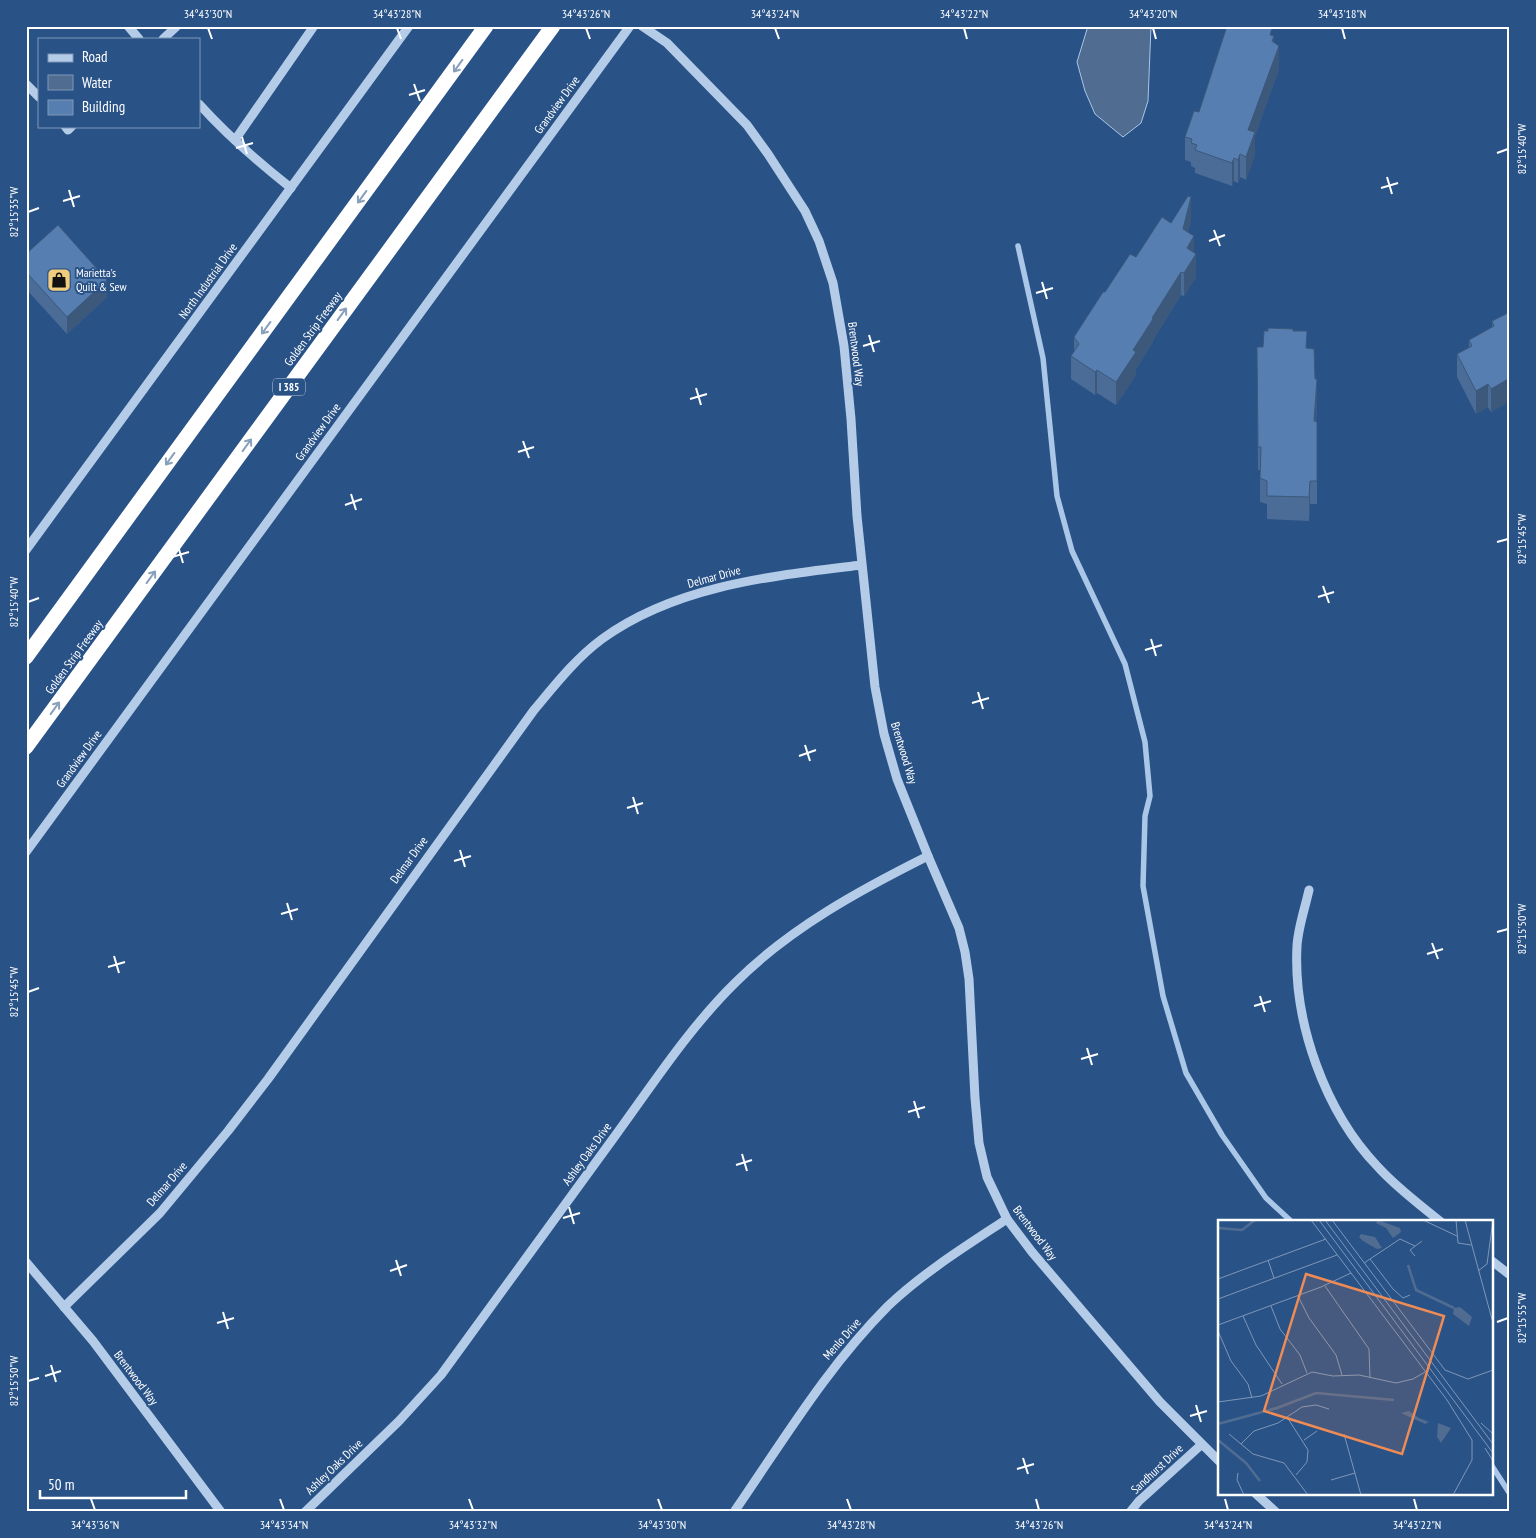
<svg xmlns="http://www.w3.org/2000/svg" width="1536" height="1538" viewBox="0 0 1536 1538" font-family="'PT Sans Narrow',sans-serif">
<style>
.water{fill:#506c91;stroke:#aac7e8}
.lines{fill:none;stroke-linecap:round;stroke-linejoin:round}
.stream{stroke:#aac7e8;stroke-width:5.5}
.minor{stroke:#b5cce8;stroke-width:9}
.highway{stroke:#fff;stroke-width:15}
.wall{fill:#4a6c97}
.shaded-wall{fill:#3c587b}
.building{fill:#567eb0;stroke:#3c587b}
.oneway{stroke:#89a0bd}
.ticks{fill:none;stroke:#fff;stroke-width:2}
.labels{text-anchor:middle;stroke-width:4;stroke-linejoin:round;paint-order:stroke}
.shield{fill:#295287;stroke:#bfcbdb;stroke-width:1}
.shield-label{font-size:11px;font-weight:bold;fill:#fff}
.street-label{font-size:12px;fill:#fff;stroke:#295287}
.poi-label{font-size:12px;fill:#fff;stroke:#295287;text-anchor:start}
.inset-river{fill:none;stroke:#506c91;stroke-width:2.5}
.inset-road{fill:none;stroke:#7f97b7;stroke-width:1}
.view{fill:#ef8b55;fill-opacity:0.15;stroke:#ef8b55;stroke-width:2.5}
.inset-edge{fill:none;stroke:#fff;stroke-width:2.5}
.neatline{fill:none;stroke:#fff;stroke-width:2}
.ticks-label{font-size:12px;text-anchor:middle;fill:#fff}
</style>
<rect width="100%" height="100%" fill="#295287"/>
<polygon class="water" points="1088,26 1151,26 1148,101 1141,123 1123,137 1095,114 1085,91 1077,62"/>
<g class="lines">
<g class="stream">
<polyline points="1018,246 1043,358 1057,496 1072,551 1125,664 1145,742 1150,796 1145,816 1143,886 1163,996 1186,1073 1222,1135 1266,1198 1292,1222"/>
<polyline points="1492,1466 1510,1494"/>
</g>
<g class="minor">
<polyline points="128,26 139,39"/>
<polyline points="642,26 667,43 747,125 768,154 805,211 819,241 833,283 844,346 851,419 857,516 875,687 884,734 897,779 928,856 959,928 965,952 969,979 975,1098 979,1143 987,1177 1007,1219 1032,1252 1160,1402 1220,1462"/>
<polyline points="163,39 177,26"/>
<polyline points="26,84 39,97"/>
<path d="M199,104C227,135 258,162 291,188"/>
<polyline points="65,126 68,130 72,126"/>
<polyline points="235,140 314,26"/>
<polyline points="26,550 409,26"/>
<polyline points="26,852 630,26"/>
<path d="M1309,890C1305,908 1298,928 1297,946C1293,1022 1325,1112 1378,1167C1397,1188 1419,1204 1441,1222"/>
<polyline points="1492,1261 1510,1275"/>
<polyline points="26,1262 93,1341 221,1512"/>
<path d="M64,1307L160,1213L228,1131L268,1079L534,710C555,685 575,659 602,639C676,585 773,576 861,565"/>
<polyline points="1256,1494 1276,1512"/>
<path d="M305,1512L399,1421L441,1375C499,1295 557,1216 615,1136C653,1084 689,1028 736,982C790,928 860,890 928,856"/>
<path d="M734,1512C783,1441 827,1367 888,1306C924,1272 966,1246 1007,1219"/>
<polyline points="1130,1512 1139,1501 1201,1445"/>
</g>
<g class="highway">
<polyline points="26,657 486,26"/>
<polyline points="26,747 553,26"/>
</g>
</g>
<g class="wall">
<polygon points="1272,35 1279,69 1255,136 1255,155 1246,180 1240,177 1238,183 1234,181 1232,186 1195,173 1195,168 1191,166 1191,162 1185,160 1185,137 1199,112"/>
<polygon points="1191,220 1188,232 1194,253 1196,277 1184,296 1181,295 1153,340 1153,342 1136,369 1136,375 1116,405 1097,393 1095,395 1071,379 1071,356 1074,352 1074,337 1105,292 1136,257"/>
<polygon points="26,254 107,297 67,334 26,289"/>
<polygon points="1510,312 1510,401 1491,412 1488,407 1476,414 1457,377 1457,354 1469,348 1469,340 1492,328 1492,321"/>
<polygon points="1293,331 1307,348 1315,379 1317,402 1316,422 1317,422 1317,504 1310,504 1309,521 1267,519 1267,504 1260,502 1260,470 1258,470 1257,347 1263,347"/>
</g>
<g class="shaded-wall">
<polygon points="1274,36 1274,59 1279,46 1279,69 1255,136 1255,155 1246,180 1246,157 1248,130"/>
<polygon points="1240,154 1240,177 1238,183 1238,160"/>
<polygon points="1234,158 1234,181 1232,186 1232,163"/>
<polygon points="1191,197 1191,220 1183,252 1183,229"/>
<polygon points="1194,236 1194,257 1196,254 1196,277 1184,296 1184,273 1187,248"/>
<polygon points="1181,272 1181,295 1153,340 1153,342 1136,369 1136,375 1116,405 1116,382 1133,350 1152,318"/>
<polygon points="107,280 107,297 67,334 67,317"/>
<polygon points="1097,370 1097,393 1095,395 1095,372"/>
<polygon points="1510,375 1510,401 1491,412 1491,389"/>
<polygon points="1317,379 1317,402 1314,444 1314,421"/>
<polygon points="1488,384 1488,407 1476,414 1476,391"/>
<polygon points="1310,481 1310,504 1309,521 1309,497"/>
</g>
<g class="building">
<polygon points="1227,26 1265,26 1272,28 1270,35 1274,36 1272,41 1279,46 1248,130 1255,132 1246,157 1240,154 1238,160 1234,158 1232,163 1195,150 1197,145 1191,143 1192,139 1185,137 1194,111 1199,112"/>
<polygon points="1188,196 1191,197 1183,229 1194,236 1187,248 1196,254 1184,273 1181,272 1152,318 1153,319 1133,350 1136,352 1116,382 1097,370 1095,372 1071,356 1079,344 1074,337 1103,292 1105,292 1130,254 1136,257 1162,217 1171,223"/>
<polygon points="58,225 107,280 67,317 26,272 26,254"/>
<polygon points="1510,312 1510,375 1509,376 1510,378 1491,389 1488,384 1476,391 1457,354 1472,346 1469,340 1494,326 1492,321"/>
<polygon points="1268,328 1293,329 1293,331 1307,331 1306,348 1314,349 1315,379 1317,379 1314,421 1317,422 1317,481 1310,481 1309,497 1267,496 1267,481 1260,478 1261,447 1258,447 1257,347 1263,347 1264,331 1268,331"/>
</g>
<defs><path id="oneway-shaft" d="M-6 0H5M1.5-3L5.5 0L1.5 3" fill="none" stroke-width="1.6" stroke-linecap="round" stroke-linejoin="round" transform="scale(1.25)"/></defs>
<g class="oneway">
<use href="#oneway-shaft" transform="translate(458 66) rotate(126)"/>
<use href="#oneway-shaft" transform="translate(362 197) rotate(126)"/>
<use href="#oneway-shaft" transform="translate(342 314) rotate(-54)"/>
<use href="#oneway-shaft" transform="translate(266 328) rotate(126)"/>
<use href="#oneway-shaft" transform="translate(247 445) rotate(-54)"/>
<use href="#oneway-shaft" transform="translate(170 459) rotate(126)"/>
<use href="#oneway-shaft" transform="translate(151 577) rotate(-54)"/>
<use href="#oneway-shaft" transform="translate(55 708) rotate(-54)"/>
</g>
<path class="ticks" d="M208,28L212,39M397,28L401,39M586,28L590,39M775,28L779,39M964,28L967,39M1153,28L1156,39M1342,28L1345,39M414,84L420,101M409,95L425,90M242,137L247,154M236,148L253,143M1497,153L1508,149M1387,177L1392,194M1381,188L1398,183M69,190L74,207M63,201L80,196M28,212L39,208M1214,230L1220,246M1209,241L1225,235M1042,282L1047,299M1036,293L1053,288M869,335L874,352M863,346L880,341M696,388L701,405M690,399L707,394M523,441L529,458M518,452L534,447M351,494L356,510M345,505L362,499M1497,542L1508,539M178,546L183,563M172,557L189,552M1323,586L1329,603M1318,597L1334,592M28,602L39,598M1151,639L1156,656M1145,650L1162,645M978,692L983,709M972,703L989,698M805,745L810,761M799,756L816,750M633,797L638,814M627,808L643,803M460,850L465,867M454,861L471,856M287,903L292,920M281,914L298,909M1497,932L1508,929M1432,943L1438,959M1427,954L1443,949M114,956L119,973M108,967L125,962M28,992L39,988M1260,996L1265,1012M1254,1006L1271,1001M1087,1048L1092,1065M1081,1059L1098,1054M914,1101L919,1118M908,1112L925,1107M742,1154L747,1171M736,1165L752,1160M569,1207L574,1224M563,1218L580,1213M396,1260L401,1276M390,1271L407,1265M223,1312L228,1329M1497,1322L1508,1318M217,1323L234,1318M51,1365L56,1382M45,1376L61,1371M28,1381L39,1378M1196,1405L1201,1422M1190,1416L1207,1411M1023,1458L1028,1474M1017,1469L1034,1464M91,1499L95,1510M280,1499L284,1510M469,1499L473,1510M658,1499L662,1510M847,1499L851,1510M1036,1499L1039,1510M1225,1499L1228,1510M1414,1499L1417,1510"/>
<defs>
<g id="shop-square" transform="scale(1.25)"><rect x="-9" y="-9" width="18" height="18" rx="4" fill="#efcd7c" stroke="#295287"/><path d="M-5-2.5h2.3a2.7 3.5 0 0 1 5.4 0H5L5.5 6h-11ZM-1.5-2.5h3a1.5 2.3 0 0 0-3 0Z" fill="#111"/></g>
</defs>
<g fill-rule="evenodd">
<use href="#shop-square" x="59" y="280"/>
</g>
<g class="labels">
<rect class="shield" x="273" y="378.5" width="32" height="17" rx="4"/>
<g class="shield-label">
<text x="289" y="391">I 385</text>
</g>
<g class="street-label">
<text transform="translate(557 105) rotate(-54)" y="4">Grandview Drive</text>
<text transform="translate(208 281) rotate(-54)" y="4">North Industrial Drive</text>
<text transform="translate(313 329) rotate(-54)" y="4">Golden Strip Freeway</text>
<text transform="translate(856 354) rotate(83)" y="4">Brentwood Way</text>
<text transform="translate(318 432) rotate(-54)" y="4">Grandview Drive</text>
<text transform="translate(714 577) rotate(-15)" y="4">Delmar Drive</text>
<text transform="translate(74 657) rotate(-54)" y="4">Golden Strip Freeway</text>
<text transform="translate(904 753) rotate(73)" y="4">Brentwood Way</text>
<text transform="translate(79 759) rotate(-54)" y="4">Grandview Drive</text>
<text transform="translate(409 860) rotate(-54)" y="4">Delmar Drive</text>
<text transform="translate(587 1154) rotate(-54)" y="4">Ashley Oaks Drive</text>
<text transform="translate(167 1184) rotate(-49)" y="4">Delmar Drive</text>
<text transform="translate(1035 1233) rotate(53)" y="4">Brentwood Way</text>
<text transform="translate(842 1339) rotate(-49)" y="4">Menlo Drive</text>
<text transform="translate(136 1378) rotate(53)" y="4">Brentwood Way</text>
<text transform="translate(334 1467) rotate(-44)" y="4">Ashley Oaks Drive</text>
<text transform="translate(1157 1469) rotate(-43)" y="4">Sandhurst Drive</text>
</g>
<g class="poi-label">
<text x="76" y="277">Marietta's<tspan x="76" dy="14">Quilt &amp; Sew</tspan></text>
</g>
</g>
<g transform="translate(1218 1220)">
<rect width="275" height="275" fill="#295287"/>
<path d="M160,0L182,8L183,12L175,18L168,8L158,3ZM143,14L157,17L164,28L159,29L145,21L141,17ZM242,87L254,97L251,106L235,94L236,88ZM191,191L201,198L211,202L207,204L183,193ZM220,203L233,208L223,223L219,217Z" fill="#506c91"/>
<path class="inset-river" d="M0,8L24,10L37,0M190,45L198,70L236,88M0,204L59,188L98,173L176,180M0,220L28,243L42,261"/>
<path class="inset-road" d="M93,0L229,180L254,220V240L235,275M101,0L275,233M107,0L275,224M114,0L227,150L250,159L275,150M205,0L239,16M238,0L240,23L253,25M247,0L275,103M197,36L192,30L204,21M152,39L175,69L185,78L192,75M50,40L56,58M146,43L182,19L197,26M260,51L269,44L275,0M0,59L108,19M107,66L151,129L152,158M80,76L91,98L118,135L124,155M0,79L119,35M53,86L62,109L82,135L89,153M25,96L38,125L64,164M0,105L103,67L133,53M0,111L13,141L30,164L34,178M0,182L43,176L94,152L115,156L141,155L178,163L195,159L207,152M69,197L90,230L89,242L78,255M263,203L275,214M11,214L35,234L66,243L90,275M126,214L143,275M86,220L99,211M23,224L36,211L60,203L84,187L98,185L111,189M267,228L275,241M20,253L19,260L26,275M113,260L137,253"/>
<path class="view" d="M88,54L226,96L184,234L46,191Z"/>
<rect width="275" height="275" class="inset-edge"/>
</g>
<rect width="1536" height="1538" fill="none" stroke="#295287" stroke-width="55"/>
<rect x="38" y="38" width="162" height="90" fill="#295287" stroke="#7f97b7"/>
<rect x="48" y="54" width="25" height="8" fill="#b5cce8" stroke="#7f97b7"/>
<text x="82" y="62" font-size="15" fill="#ffffff">Road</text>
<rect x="48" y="75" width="25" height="15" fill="#506c91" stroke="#7f97b7"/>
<text x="82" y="88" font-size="15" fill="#ffffff">Water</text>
<rect x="48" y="100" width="25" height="15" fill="#567eb0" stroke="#7f97b7"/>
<text x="82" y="112" font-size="15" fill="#ffffff">Building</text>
<path d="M40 1490v8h146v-8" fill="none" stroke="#ffffff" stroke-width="2.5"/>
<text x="48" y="1490" font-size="15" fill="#ffffff" stroke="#295287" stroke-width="4" paint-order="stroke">50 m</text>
<rect x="28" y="28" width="1480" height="1482" class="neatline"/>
<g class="ticks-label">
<text x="208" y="18">34°43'30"N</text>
<text x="397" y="18">34°43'28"N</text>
<text x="586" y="18">34°43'26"N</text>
<text x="775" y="18">34°43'24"N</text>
<text x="964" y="18">34°43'22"N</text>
<text x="1153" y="18">34°43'20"N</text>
<text x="1342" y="18">34°43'18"N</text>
<text transform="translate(1522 149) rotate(-90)" y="4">82°15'40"W</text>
<text transform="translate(14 212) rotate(-90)" y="4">82°15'35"W</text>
<text transform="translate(1522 539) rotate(-90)" y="4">82°15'45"W</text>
<text transform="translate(14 602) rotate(-90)" y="4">82°15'40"W</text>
<text transform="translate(1522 929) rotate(-90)" y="4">82°15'50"W</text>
<text transform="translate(14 992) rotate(-90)" y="4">82°15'45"W</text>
<text transform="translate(1522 1318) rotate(-90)" y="4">82°15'55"W</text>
<text transform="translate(14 1381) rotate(-90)" y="4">82°15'50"W</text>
<text x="95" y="1529">34°43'36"N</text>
<text x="284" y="1529">34°43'34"N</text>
<text x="473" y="1529">34°43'32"N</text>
<text x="662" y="1529">34°43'30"N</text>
<text x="851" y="1529">34°43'28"N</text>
<text x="1039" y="1529">34°43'26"N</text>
<text x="1228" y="1529">34°43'24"N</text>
<text x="1417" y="1529">34°43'22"N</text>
</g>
</svg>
